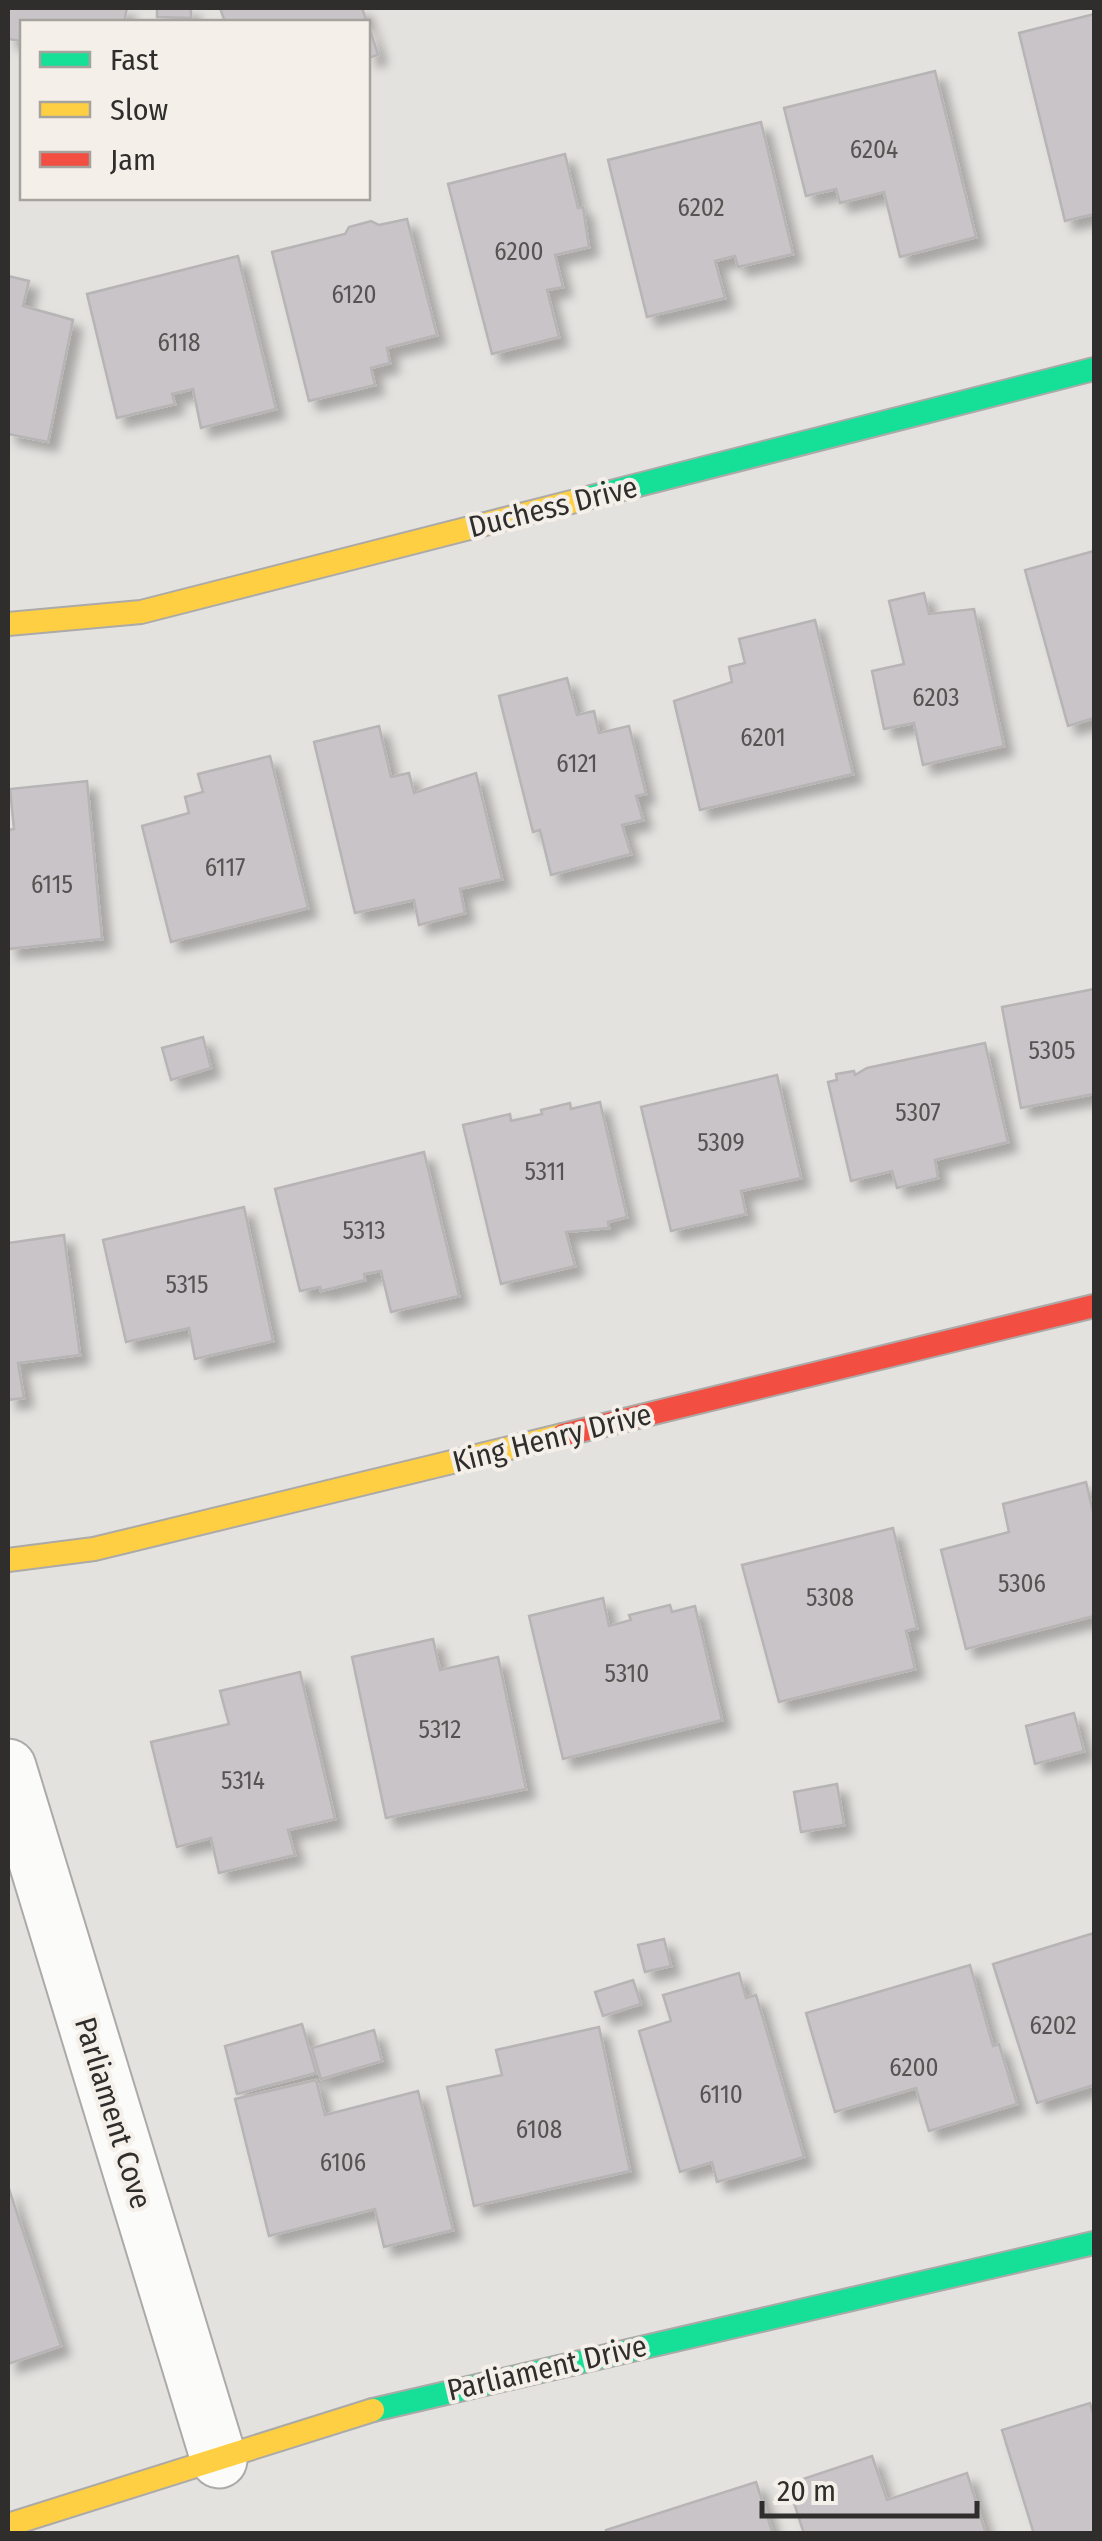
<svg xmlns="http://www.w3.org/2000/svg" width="1102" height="2541" viewBox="0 0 1102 2541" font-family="'Fira Sans Condensed',sans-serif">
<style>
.building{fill:#c8c4c8;stroke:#b6b4b4;stroke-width:2.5;filter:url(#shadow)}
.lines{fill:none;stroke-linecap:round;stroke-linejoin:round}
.street-casing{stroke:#acaaa8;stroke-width:59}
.fast-casing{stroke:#acaaa8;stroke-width:26}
.slow-casing{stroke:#acaaa8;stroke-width:26}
.jam-casing{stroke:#acaaa8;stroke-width:26}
.street{stroke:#fbfbfa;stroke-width:55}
.fast{stroke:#16e098;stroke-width:22}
.slow{stroke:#ffcf43;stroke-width:22}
.jam{stroke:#f24e42;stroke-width:22}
.labels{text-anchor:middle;stroke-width:8;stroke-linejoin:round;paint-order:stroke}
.number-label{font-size:25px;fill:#565453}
.street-label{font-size:30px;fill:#302e2c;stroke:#f4efe9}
</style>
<defs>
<filter id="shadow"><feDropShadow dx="9" dy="9" stdDeviation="5" flood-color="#0004"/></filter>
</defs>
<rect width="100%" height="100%" fill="#e4e2df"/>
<g class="building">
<polygon points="8,8 127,8 124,22 22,22 22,41 8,39"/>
<polygon points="157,8 191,8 191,18 157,17"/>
<polygon points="220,8 362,8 367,22 225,22"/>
<polygon points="1094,14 1094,214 1065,221 1019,33"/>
<polygon points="368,23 378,55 368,58"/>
<polygon points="935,71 976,237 900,257 884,192 840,203 836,189 806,196 784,108"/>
<polygon points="761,122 793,254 738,267 735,256 715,261 725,298 647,317 608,160"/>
<polygon points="565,154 578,208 583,207 589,247 555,255 563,287 547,290 559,337 492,354 448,184"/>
<polygon points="407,219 437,335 387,348 390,363 371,368 375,385 309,401 272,252 345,234 349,227 371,221 379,225"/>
<polygon points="238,256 276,409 201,428 193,389 172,394 175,404 117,418 87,294"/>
<polygon points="8,276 29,281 23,306 73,320 48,442 8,434"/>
<polygon points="1094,551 1094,718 1068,726 1025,570"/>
<polygon points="924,593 929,614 974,609 1004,746 923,765 914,723 884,729 872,671 904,664 889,601"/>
<polygon points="815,620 853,774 700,810 674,701 732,682 729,667 745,663 739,639"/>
<polygon points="567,678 577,715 594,711 599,733 629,726 646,794 636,796 643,820 622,825 631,854 551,875 540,830 533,832 499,696"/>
<polygon points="379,726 391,777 409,773 414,793 476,773 502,879 460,889 465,913 419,925 414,900 355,913 314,742"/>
<polygon points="270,756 308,908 171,942 142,826 189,813 185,797 203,792 198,774"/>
<polygon points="87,781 102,939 8,949 8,830 14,829 10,789"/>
<polygon points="1094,989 1094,1094 1021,1108 1002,1007"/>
<polygon points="203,1037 211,1068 171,1080 162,1048"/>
<polygon points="985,1043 1008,1142 935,1160 938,1178 897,1188 892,1171 851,1181 828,1082 837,1080 836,1074 854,1071 855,1075 867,1068"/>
<polygon points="777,1075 801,1178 741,1191 746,1214 671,1231 641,1107"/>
<polygon points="600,1102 627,1217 608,1222 609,1228 566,1232 575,1266 501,1284 463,1125 510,1114 511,1121 542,1114 541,1110 570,1103 571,1109"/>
<polygon points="424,1152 459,1296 391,1312 381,1271 364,1274 365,1280 321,1291 320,1287 300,1291 275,1189"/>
<polygon points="244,1207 273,1341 195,1359 189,1328 126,1342 103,1240"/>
<polygon points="64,1235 80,1355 18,1363 24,1398 8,1400 8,1243"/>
<polygon points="1086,1482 1094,1516 1094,1616 966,1649 941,1550 1009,1532 1003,1504"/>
<polygon points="893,1528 917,1628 906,1631 915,1669 779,1702 742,1565"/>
<polygon points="603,1598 609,1626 631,1620 629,1615 670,1605 672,1612 695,1606 722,1720 563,1759 529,1616"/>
<polygon points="433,1639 440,1670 498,1657 526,1789 386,1818 352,1657"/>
<polygon points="300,1672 335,1819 288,1830 295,1855 219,1873 211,1838 177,1847 151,1742 229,1724 220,1691"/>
<polygon points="1074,1713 1084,1751 1035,1764 1026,1726"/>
<polygon points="837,1784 844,1825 801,1832 794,1792"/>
<polygon points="1094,1933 1094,2085 1037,2103 993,1964"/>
<polygon points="664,1939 671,1966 645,1972 638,1945"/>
<polygon points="970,1965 993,2046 999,2044 1017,2104 929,2131 916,2088 835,2112 806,2013"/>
<polygon points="739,1973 746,1998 756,1995 804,2157 717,2182 712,2162 680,2172 639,2031 671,2021 663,1995"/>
<polygon points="633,1980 641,2004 603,2016 595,1992"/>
<polygon points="302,2024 316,2073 237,2094 225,2046"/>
<polygon points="599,2027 630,2171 474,2206 447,2087 502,2075 496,2050"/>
<polygon points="374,2030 382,2061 321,2079 312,2048"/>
<polygon points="316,2080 325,2115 418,2091 453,2230 384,2247 375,2209 269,2236 235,2099"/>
<polygon points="8,2186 61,2346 8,2364"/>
<polygon points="1090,2403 1094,2417 1094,2534 1034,2534 1002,2430"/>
<polygon points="872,2456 887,2500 967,2473 986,2534 804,2534 788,2484"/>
<polygon points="756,2482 773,2534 607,2534 606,2530"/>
</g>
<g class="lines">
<g class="street-casing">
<polyline id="street" points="8,1767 219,2460"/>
</g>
<g class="fast-casing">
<g id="fast">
<polyline points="587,498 1094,369"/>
<polyline points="373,2410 1094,2243"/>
</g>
</g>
<g class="slow-casing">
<g id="slow">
<polyline points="8,624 141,612 587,498"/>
<polyline points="8,1560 94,1549 563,1435"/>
<polyline points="8,2525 373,2410"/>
</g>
</g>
<g class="jam-casing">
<polyline id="jam" points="563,1435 1094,1306"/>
</g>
<use href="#street" class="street"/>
<use href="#fast" class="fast"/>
<use href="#slow" class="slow"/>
<use href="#jam" class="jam"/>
</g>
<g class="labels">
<g class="number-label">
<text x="874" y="158">6204</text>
<text x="701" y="216">6202</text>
<text x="519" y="260">6200</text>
<text x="354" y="303">6120</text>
<text x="179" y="351">6118</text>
<text x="936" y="706">6203</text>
<text x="763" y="746">6201</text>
<text x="577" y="772">6121</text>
<text x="225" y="876">6117</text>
<text x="52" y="893">6115</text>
<text x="1052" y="1059">5305</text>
<text x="918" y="1121">5307</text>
<text x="721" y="1151">5309</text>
<text x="545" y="1180">5311</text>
<text x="364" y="1239">5313</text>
<text x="187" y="1293">5315</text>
<text x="1022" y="1592">5306</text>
<text x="830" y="1606">5308</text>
<text x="627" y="1682">5310</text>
<text x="440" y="1738">5312</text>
<text x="243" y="1789">5314</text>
<text x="1053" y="2034">6202</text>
<text x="914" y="2076">6200</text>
<text x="721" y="2103">6110</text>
<text x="539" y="2138">6108</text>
<text x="343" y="2171">6106</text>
</g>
<g class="street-label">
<text transform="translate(553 507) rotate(-14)" y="10">Duchess Drive</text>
<text transform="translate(552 1438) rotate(-14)" y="10">King Henry Drive</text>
<text transform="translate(113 2113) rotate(73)" y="10">Parliament Cove</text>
<text transform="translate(547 2368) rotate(-13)" y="10">Parliament Drive</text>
</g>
</g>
<rect width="1102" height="2541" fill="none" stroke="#302e2c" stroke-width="20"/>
<rect x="20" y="20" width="350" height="180" fill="#f4efe9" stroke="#a6a29d" stroke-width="2.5"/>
<rect x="40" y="52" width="50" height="15" fill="#16e098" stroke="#a6a29d" stroke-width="2.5"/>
<text x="110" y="70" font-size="30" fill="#302e2c">Fast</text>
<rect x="40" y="102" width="50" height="15" fill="#ffcf43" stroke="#a6a29d" stroke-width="2.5"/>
<text x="110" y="120" font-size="30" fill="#302e2c">Slow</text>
<rect x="40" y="152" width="50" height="15" fill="#f24e42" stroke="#a6a29d" stroke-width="2.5"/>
<text x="110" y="170" font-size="30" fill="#302e2c">Jam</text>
<path d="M762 2501v15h215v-15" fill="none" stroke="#302e2c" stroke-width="5"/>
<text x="777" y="2501" font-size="30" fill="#302e2c" stroke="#f4efe9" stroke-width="8" paint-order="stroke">20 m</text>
</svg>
